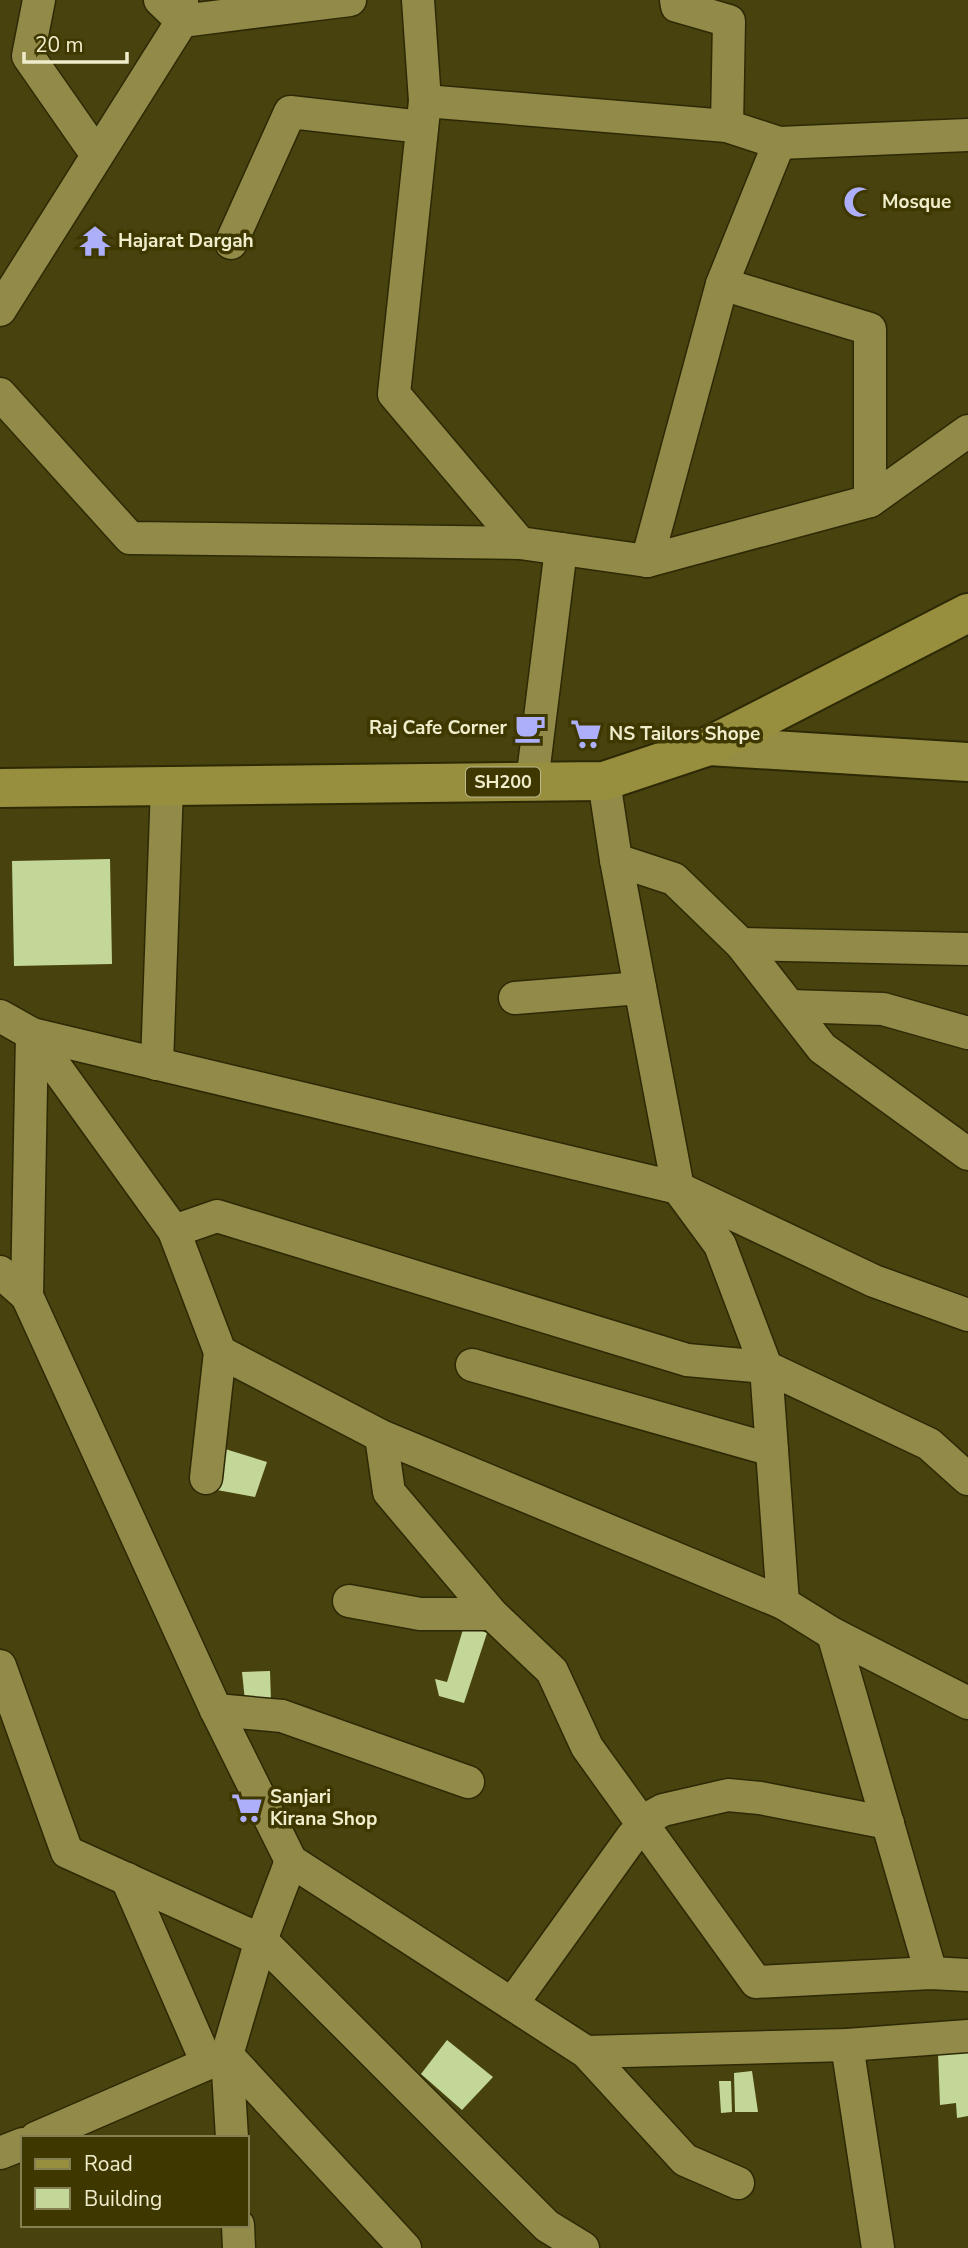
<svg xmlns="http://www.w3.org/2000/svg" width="968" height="2248" font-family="'Nunito Sans',sans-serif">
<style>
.building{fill:#c3d898}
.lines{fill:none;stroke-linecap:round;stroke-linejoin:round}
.minor-casing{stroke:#2d2905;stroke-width:35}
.secondary-casing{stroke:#2d2905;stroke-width:42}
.primary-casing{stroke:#2d2905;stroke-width:42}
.minor{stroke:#918a48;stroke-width:32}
.secondary{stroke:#958d43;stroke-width:38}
.primary{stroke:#988f3e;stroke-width:38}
.labels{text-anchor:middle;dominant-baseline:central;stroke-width:7;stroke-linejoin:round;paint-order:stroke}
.shield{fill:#3e3800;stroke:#bbb78f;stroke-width:2}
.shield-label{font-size:18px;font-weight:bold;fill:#f0edcc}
.poi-label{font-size:19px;font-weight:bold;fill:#f0edcc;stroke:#3e3800;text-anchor:start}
</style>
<rect width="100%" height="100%" fill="#48420e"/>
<g class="building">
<polygon points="110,859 112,964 14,966 12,861"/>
<polygon points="222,1448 267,1462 255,1497 217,1490"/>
<polygon points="465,1623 487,1633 464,1703 439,1696 435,1679 447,1682"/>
<polygon points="270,1671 271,1702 245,1701 242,1672"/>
<polygon points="447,2040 493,2077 462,2110 421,2074"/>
<polygon points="968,2051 968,2116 957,2118 956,2103 940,2105 938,2053"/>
<polygon points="752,2071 758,2112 735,2112 734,2073"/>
<polygon points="719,2081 731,2081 732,2112 721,2113"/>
</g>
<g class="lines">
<defs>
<g id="minor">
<polyline points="39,0 28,56 97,155"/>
<polyline points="160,0 182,21 350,0"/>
<polyline points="418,0 425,101 394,394 520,543"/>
<polyline points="676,0 677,6 729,21 727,126"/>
<polyline points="425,101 727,126 779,143 968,135"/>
<polyline points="231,243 290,112 422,127"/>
<polyline points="722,284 870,329 870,501"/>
<polyline points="0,310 182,21 182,0"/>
<polyline points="0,394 130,538 520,543 647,561 870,501 968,431"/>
<polyline points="647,561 722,284 779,143"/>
<polyline points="604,781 616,860 678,1188 720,1245 766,1367 783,1603"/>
<polyline points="532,782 561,549"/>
<polyline points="616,860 674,879 741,944 822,1048 968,1154"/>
<polyline points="741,944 968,949"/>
<polyline points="515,998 640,988"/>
<polyline points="790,1006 883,1009 968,1033"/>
<polyline points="0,1016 32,1034 678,1188 874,1281 968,1315"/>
<polyline points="32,1034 27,1296 216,1710 291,1861 586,2052 685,2160 738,2183"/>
<polyline points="32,1034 174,1231 220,1352 381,1436 783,1603 833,1634 968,1703"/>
<polyline points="157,1064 167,786"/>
<polyline points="174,1231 217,1216 687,1360 766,1367 929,1444 968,1479"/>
<polyline points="0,1272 27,1296"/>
<polyline points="472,1365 772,1450"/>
<polyline points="381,1436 389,1492 492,1614 552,1671 587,1747 756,1982 931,1973 968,1975"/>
<polyline points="206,1478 220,1352"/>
<polyline points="349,1601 420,1614 492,1614"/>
<polyline points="833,1634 931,1973"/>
<polyline points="0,1666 67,1852 261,1940 547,2226 583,2248"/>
<polyline points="216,1710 282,1716 468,1782"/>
<polyline points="127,1879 207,2063"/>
<polyline points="512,2004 632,1837 652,1816 663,1810 728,1795 760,1798 888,1823"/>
<polyline points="847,2045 878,2248"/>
<polyline points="586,2052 847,2045 968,2036"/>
<polyline points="227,2055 405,2248"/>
<polyline points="36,2138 227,2055"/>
<polyline points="232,2138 227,2055 261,1940 291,1861"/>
<polyline points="0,2153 23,2144"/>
<polyline points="238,2225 239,2248"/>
</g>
<polyline id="secondary" points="709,746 968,762"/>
<polyline id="primary" points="0,788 604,781 709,746 968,613"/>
</defs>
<use href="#minor" class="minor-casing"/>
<use href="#secondary" class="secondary-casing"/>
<use href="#primary" class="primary-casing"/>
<use href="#minor" class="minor"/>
<use href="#secondary" class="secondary"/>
<use href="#primary" class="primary"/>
</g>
<defs>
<symbol id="mosque-bare" viewBox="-9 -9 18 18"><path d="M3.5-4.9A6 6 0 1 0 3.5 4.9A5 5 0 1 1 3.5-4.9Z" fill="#adaffb" stroke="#3e3800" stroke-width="2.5" paint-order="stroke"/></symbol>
<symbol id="temple-bare" viewBox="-9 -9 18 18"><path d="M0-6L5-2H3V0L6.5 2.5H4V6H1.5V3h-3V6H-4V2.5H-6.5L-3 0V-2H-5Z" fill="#adaffb" stroke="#3e3800" stroke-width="2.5" paint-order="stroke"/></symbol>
<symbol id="cafe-bare" viewBox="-9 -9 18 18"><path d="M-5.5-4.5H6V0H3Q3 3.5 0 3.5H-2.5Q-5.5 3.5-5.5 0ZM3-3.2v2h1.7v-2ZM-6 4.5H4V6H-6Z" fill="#adaffb" stroke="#3e3800" stroke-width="2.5" paint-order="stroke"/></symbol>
<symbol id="supermarket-bare" viewBox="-9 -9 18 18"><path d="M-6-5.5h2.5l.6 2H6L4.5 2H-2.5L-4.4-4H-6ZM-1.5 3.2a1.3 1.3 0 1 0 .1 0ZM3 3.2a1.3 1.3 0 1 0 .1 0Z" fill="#adaffb" stroke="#3e3800" stroke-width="2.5" paint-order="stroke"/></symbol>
</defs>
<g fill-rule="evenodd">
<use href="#mosque-bare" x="837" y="180" width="44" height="44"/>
<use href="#temple-bare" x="73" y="219" width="44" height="44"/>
<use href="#cafe-bare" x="508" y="706" width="44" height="44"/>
<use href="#supermarket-bare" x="564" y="712" width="44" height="44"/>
<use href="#supermarket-bare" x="225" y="1786" width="44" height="44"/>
</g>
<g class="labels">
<rect class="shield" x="466" y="767.5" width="74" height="29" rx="5"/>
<g class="shield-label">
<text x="503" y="782">SH200</text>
</g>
<g class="poi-label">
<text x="882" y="202">Mosque</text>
<text x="118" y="241">Hajarat Dargah</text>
<text x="507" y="728" text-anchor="end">Raj Cafe Corner</text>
<text x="609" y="734">NS Tailors Shope</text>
<text x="270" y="1797">Sanjari<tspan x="270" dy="22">Kirana Shop</tspan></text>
</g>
</g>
<rect x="21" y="2136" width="228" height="91" fill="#3e3800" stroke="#858052" stroke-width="2"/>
<rect x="35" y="2159" width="35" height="10" fill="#988f3e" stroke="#858052" stroke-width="2"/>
<text x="84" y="2171" font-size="21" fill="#f0edcc">Road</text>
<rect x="35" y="2188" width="35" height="21" fill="#c3d898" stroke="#858052" stroke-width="2"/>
<text x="84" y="2206" font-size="21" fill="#f0edcc">Building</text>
<path d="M24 52v10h103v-10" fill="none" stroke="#f0edcc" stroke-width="3.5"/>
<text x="35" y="52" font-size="21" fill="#f0edcc" stroke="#3e3800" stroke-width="5" paint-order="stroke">20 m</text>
</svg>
